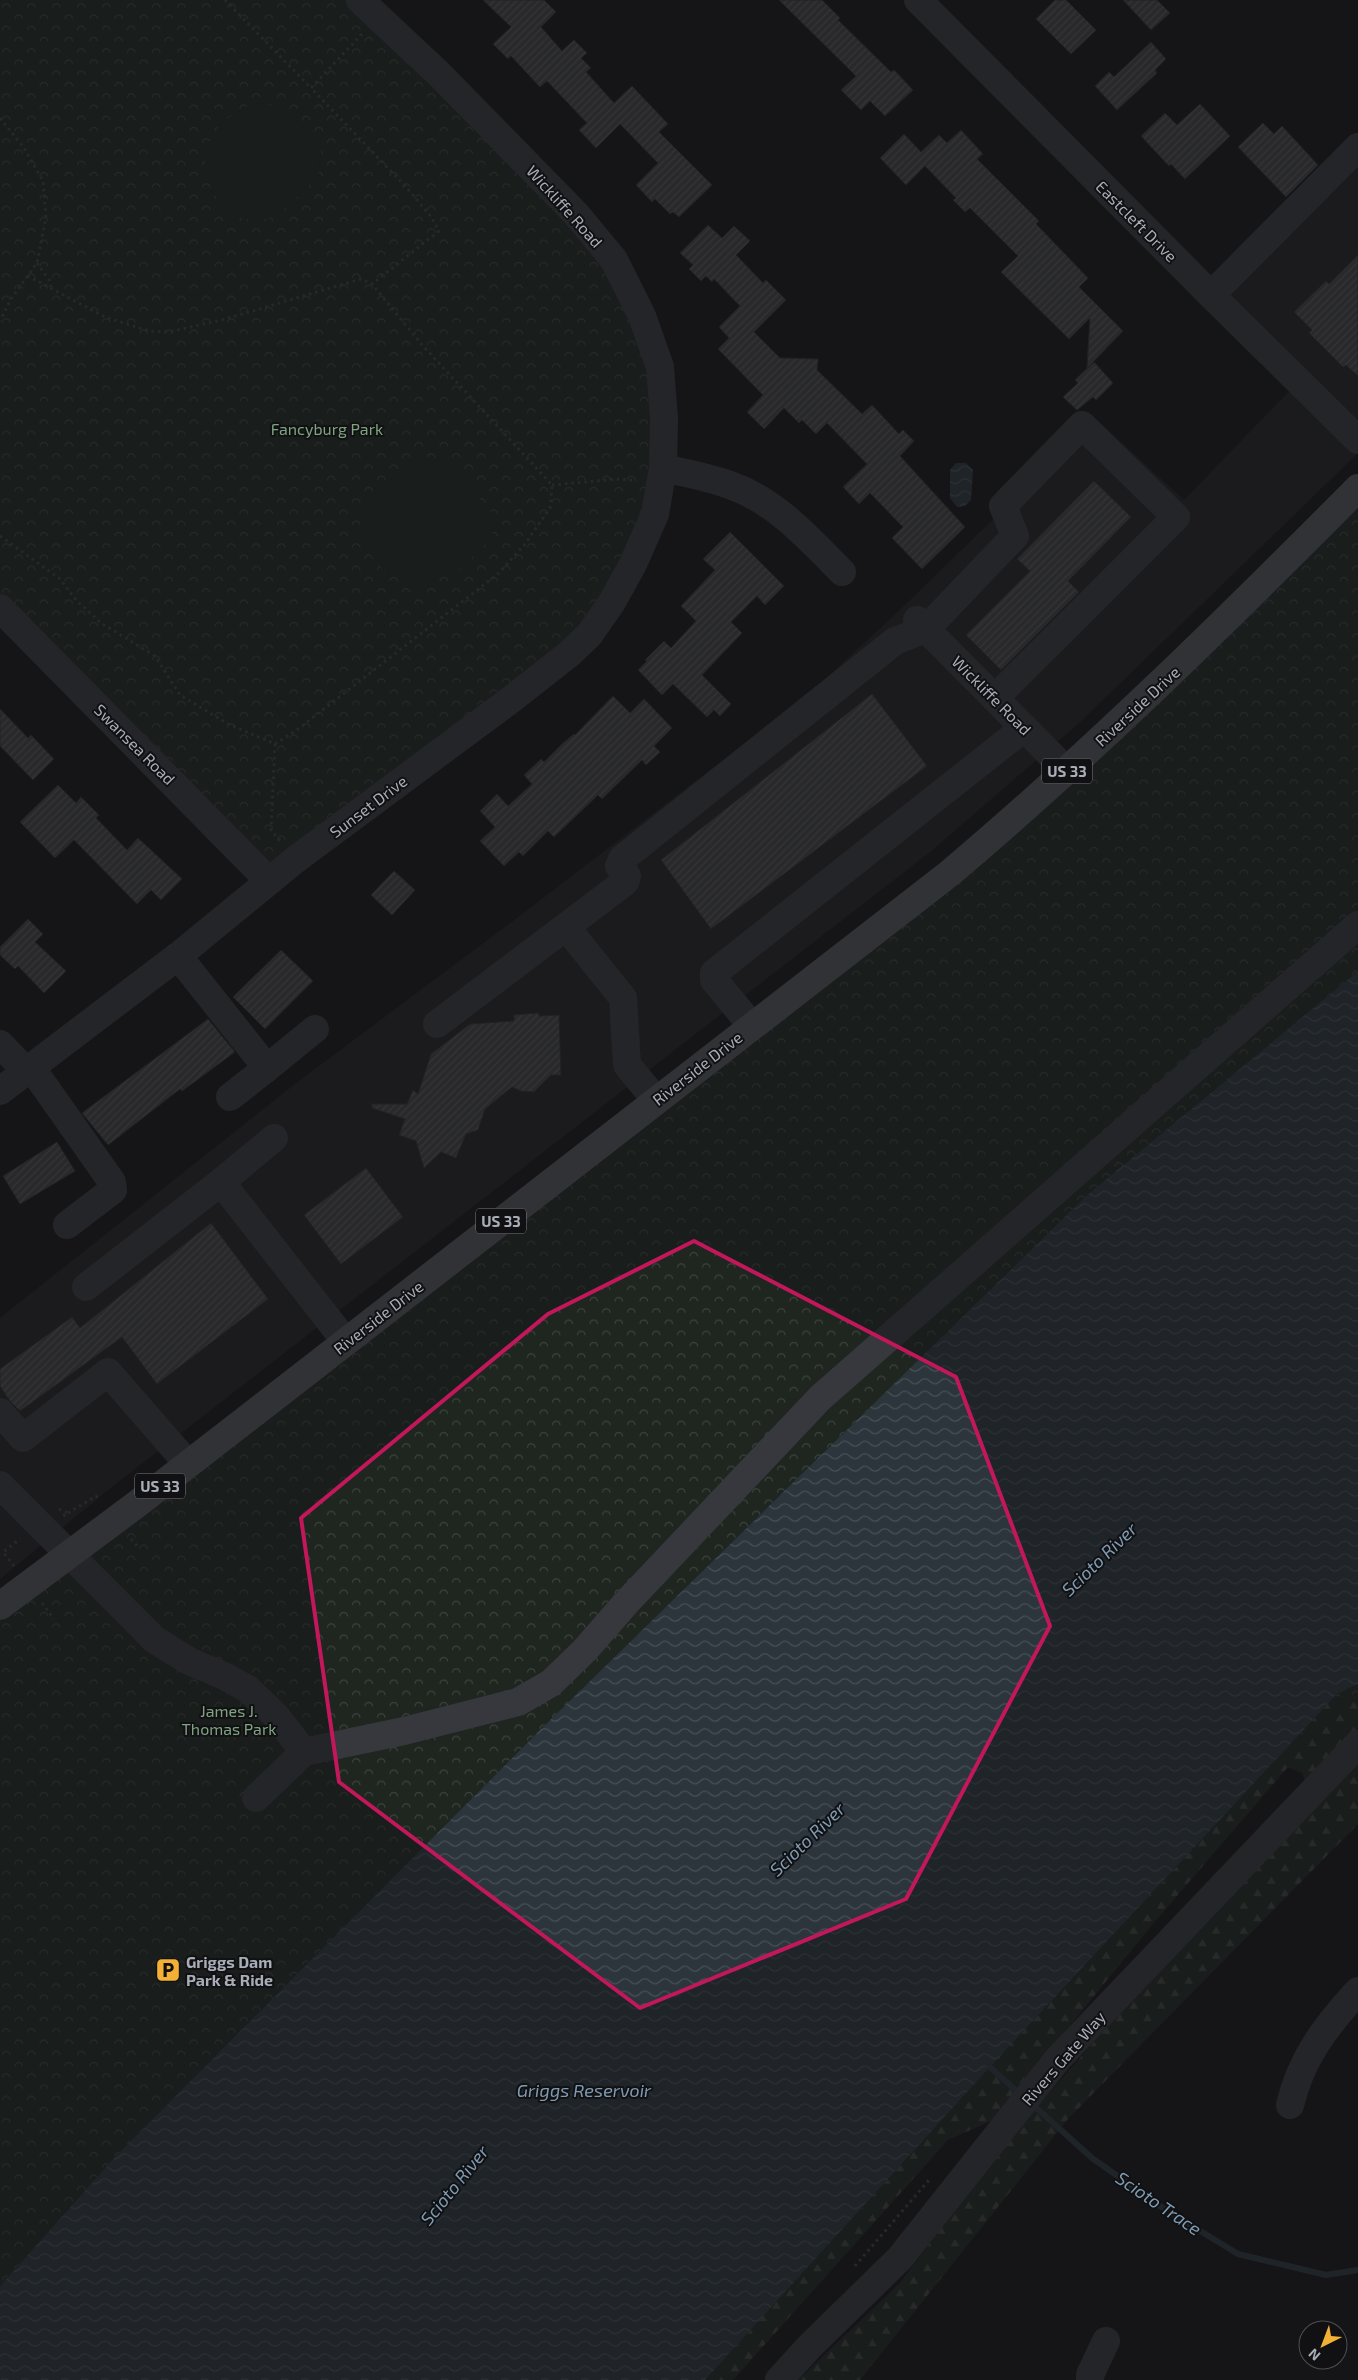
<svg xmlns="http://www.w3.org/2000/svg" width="1358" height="2380" font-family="'Exo 2',sans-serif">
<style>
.built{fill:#222225}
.forest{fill:url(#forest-firs)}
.park{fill:url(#park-crowns)}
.pitch{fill:#1e261f}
.water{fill:url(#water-waves)}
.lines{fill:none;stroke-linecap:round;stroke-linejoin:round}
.stream{stroke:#2c353c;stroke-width:6}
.building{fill:url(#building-hatch);stroke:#303034}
.path{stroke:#3d3f44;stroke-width:3;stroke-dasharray:2.5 4;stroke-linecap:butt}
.minor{stroke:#37383d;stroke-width:28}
.major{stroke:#53555c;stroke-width:28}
.marked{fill:none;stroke:#c2185b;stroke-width:4;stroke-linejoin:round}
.labels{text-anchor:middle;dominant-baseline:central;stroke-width:4;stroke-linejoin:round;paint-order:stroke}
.shield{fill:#111113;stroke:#7b7e86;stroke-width:1}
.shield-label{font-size:15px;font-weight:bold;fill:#a8adb8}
.street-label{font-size:16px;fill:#a8adb8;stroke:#111113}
.park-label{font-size:16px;fill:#7fa381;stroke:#111113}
.poi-label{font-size:16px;font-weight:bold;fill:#a8adb8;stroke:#111113;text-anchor:start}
.water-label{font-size:18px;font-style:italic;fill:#7f9bb3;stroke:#111113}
</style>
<defs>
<pattern id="forest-firs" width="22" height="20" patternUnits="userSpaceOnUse" patternTransform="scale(1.25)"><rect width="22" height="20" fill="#1e261f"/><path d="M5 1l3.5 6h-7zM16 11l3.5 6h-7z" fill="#3c433d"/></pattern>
<pattern id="park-crowns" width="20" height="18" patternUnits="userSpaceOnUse" patternTransform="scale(1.25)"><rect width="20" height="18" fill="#1e261f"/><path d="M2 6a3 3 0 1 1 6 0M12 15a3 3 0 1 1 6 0" fill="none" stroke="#3c433d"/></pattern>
<pattern id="water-waves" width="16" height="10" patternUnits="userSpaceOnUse" patternTransform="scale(1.25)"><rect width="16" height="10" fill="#2c353c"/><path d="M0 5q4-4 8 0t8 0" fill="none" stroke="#485056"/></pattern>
<pattern id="building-hatch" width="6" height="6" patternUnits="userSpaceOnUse" patternTransform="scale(1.25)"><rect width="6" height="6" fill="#404145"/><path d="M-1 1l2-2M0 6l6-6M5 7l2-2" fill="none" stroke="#595a5e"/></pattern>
</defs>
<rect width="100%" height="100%" fill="#161618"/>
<polygon class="built" points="1358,147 1358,453 1078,724 930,852 113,1486 0,1579 0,1318 295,1084 521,915 809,694 902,608 1096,419 1184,500 1298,382 1211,295"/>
<polygon class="forest" points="1358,1684 1358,1824 1068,2119 860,2380 798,2380 899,2284 1005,2143 1188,1935 1313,1801 1302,1773 1288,1767 1152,1925 993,2120 948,2140 733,2380 705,2380 990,2067 1337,1694"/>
<g class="park">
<polygon points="0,0 360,0 534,171 642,316 663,468 612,602 269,881 0,608"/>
<polygon points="1358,488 1358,971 1086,1196 541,1729 115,2157 0,2286 0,1606 950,873"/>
<polygon points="1358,1684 1358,1704 1337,1694"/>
</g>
<g class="pitch">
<path d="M253 103C291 105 298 124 321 150L318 176C306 187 285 212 269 218 223 233 187 167 216 130 226 117 240 111 253 103Z"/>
<path d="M418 459 441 461 456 474 459 472 493 516 492 537 456 572 452 570C441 576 430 582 417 583 406 583 397 578 388 572 338 536 369 477 418 459Z"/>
</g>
<g class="water">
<polygon points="956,463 966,463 973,470 971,500 965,506 957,507 950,498 950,470"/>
<polygon points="1358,971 1358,1684 1337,1694 990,2067 705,2380 0,2380 0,2286 115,2157 541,1729 1086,1196"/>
</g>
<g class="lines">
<g class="stream">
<polyline points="990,2067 1022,2096"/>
<polyline points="1032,2104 1092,2158 1166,2210 1238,2254 1326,2275 1358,2270"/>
</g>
</g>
<g class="building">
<polygon points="483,0 544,0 556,12 541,27 562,51 574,40 587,53 581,58 591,68 586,72 614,103 632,86 668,124 659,132 712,185 679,217 673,212 670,214 655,199 652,202 636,185 658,163 620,124 596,148 579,130 587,123 547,81 540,87 511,56 508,59 493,44 511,27"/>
<polygon points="779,0 822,0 840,18 838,20 891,72 894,70 913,90 885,116 870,101 861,110 841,90 856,76"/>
<polygon points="1055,0 1066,0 1096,30 1071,54 1036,19"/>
<polygon points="1123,0 1157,0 1170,13 1151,30"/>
<polygon points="1151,42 1166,59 1155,70 1157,73 1117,110 1095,86 1109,72 1114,77"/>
<polygon points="1200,104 1230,136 1185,179 1171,164 1169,166 1141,136 1165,113 1177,125"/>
<polygon points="1263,123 1274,134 1282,126 1318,165 1286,197 1238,147"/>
<polygon points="961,130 983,154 977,159 1039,221 1036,224 1088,278 1079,287 1123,331 1087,368 1090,318 1069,339 1001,272 1018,256 970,208 965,212 953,200 956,198 925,166 906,185 880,158 904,134 921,152 939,135 947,143"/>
<polygon points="708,225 722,238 734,226 750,241 736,255 763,283 766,280 786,300 754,332 780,358 818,359 817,370 862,414 872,405 899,434 903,430 914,441 900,456 965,527 922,569 892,538 903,527 870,493 859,504 843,487 867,464 827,423 816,434 802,420 799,423 784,408 764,429 747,412 763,395 718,349 729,338 719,327 740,306 714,279 712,282 706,276 701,281 689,269 693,265 680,253"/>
<polygon points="1358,255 1358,376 1346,365 1343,367 1309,333 1312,330 1294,312 1326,281 1329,284"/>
<polygon points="1094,362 1113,383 1096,400 1093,397 1077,410 1063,397 1078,383 1075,380"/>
<polygon points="1094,481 1131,517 1068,581 1079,592 1001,670 966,635 1030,571 1017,559"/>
<polygon points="730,532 784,586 765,605 757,596 731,622 742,633 702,675 731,704 720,716 714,710 707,717 673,684 662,695 638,670 647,661 645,660 664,641 671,648 696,621 681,606 715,570 703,559"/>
<polygon points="872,694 927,766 711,929 661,860"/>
<polygon points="613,696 630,713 644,699 672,728 654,746 660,752 646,765 642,760 602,799 598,795 554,837 548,831 523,856 519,852 504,866 480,841 495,827 480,811 497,794 508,806 532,784 524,775 541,759 544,762 562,744 574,734 575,735"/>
<polygon points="0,709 28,738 31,735 54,759 33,780 0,746"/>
<polygon points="58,785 76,803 81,797 99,815 96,818 127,850 138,838 182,879 161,900 151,890 137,904 74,840 55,858 20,822"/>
<polygon points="394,871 415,890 392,915 371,895"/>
<polygon points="28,919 43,934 35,942 66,971 44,993 18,966 15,969 0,955 0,947"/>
<polygon points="281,950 313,981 265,1029 233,997"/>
<polygon points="538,1013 539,1016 559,1015 561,1075 551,1075 534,1092 521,1091 512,1087 485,1109 478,1130 466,1134 456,1158 441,1152 424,1168 416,1141 399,1135 405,1119 372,1108 372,1104 407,1104 413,1090 418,1094 431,1054 470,1024 514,1021 514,1015"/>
<polygon points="208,1019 235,1052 182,1091 180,1089 108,1145 82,1113"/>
<polygon points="57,1142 75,1171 20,1204 3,1176"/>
<polygon points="366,1168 403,1217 341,1264 304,1215"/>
<polygon points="211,1223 268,1299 157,1384 122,1337 20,1411 10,1401 0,1386 0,1369 72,1317 80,1328"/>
</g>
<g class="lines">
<g class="path">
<polyline points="225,0 311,88"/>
<polyline points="362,34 311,88 407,188 432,218 439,231 372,284"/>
<polyline points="0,118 24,148 43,181 46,217 37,263 11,299 0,321"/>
<polyline points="37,263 49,280 51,287"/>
<polyline points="552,485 619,479 637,481"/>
<polyline points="0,536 59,578 77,601 101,623 155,656 180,695 228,724 275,744 298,729 499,573 525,544 550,508 552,485 423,346 372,284 361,279 222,320 169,332 149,331 105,317 28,276"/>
<polyline points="275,744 271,830 280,841"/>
<polyline points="59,1509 68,1513 63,1516"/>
<polyline points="68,1513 96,1496 100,1501"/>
<polyline points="131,1539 138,1547"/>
<polyline points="14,1566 3,1552 20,1539"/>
<polyline points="42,1603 54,1619"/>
<polyline points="855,2266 929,2180"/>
</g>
<g class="minor">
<polyline points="918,0 1211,295 1358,440"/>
<polyline points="1211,295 1358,147"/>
<path d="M663 468C685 473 708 477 730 485 776 501 809 539 842 572"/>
<polyline points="0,608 269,881"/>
<polyline points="917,620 1067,771"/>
<polyline points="566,927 623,998 627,1065 656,1100"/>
<polyline points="178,956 267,1068 315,1029"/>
<polyline points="437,1024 625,882 627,876 619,866 622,859 895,641 926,629 1015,536 1003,506 1082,425 1176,517 995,698"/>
<polyline points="752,1026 714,980 714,973 1024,728"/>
<polyline points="0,1044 26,1071"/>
<polyline points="31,1067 112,1182 113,1190 67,1225"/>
<polyline points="0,1091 178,956 295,860 513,698 569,654 589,635 612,602 633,564 655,514 663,468 664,419 660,367 642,316 614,260 576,214 534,171 439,74 360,0"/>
<polyline points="230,1097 267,1068"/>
<polyline points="221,1182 274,1138"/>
<polyline points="86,1287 221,1182 346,1342"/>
<polyline points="0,1412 23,1438 108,1372 188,1464"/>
<polyline points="0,1485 155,1640 189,1661 224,1676 248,1689 276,1716 304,1752"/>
<polyline points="256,1798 304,1752 404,1731 518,1702 551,1683 585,1650 626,1603 820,1398 1358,925"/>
<path d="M1290 2105C1301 2058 1326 2026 1358 1991"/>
<polyline points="779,2380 809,2347 900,2258 1057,2060 1358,1744"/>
<polyline points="1090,2380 1090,2375 1106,2341"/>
</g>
<path class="major" d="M0 1606 137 1504 950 873C1093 752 1226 621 1358 488"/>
</g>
<path d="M0 0H1358V2380H0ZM694 1241 956 1377 1050 1626 906 1899 640 2008 339 1782 301 1518 548 1314Z" fill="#161618" fill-opacity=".55" fill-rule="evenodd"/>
<path class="marked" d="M694 1241 956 1377 1050 1626 906 1899 640 2008 339 1782 301 1518 548 1314Z"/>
<defs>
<symbol id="parking-square" viewBox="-11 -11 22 22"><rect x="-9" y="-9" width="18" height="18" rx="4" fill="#f2b134" stroke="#111113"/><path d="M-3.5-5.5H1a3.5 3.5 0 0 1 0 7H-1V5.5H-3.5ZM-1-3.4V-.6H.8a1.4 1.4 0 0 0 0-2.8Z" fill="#111"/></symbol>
</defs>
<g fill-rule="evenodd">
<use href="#parking-square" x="154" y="1956" width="28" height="28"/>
</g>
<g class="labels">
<g class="shield">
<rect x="1042" y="758.5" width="50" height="25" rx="4"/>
<rect x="476" y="1208.5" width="50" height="25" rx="4"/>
<rect x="135" y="1473.5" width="50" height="25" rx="4"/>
</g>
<g class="shield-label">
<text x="1067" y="771">US 33</text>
<text x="501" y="1221">US 33</text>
<text x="160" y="1486">US 33</text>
</g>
<g class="street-label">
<text transform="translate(565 206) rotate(48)">Wickliffe Road</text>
<text transform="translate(1137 221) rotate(45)">Eastcleft Drive</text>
<text transform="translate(992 695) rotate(45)">Wickliffe Road</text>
<text transform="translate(1137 706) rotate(-43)">Riverside Drive</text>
<text transform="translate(135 744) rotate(45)">Swansea Road</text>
<text transform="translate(368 806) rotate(-37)">Sunset Drive</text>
<text transform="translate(697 1068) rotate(-38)">Riverside Drive</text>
<text transform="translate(378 1317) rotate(-38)">Riverside Drive</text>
<text transform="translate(1063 2058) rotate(-49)">Rivers Gate Way</text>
</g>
<g class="park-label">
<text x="327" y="428">Fancyburg Park</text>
<text x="229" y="1710">James J.<tspan x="229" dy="18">Thomas Park</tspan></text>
</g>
<g class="poi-label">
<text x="186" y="1961">Griggs Dam<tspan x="186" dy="18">Park &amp; Ride</tspan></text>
</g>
<g class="water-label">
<text transform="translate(1099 1559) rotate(-44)">Scioto River</text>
<text transform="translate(807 1839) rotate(-44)">Scioto River</text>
<text x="584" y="2090">Griggs Reservoir</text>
<text transform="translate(454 2185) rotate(-51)">Scioto River</text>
<text transform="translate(1159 2203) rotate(34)">Scioto Trace</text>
</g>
</g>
<g transform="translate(1323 2345) rotate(222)"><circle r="24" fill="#111113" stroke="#4d4f55"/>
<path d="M0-4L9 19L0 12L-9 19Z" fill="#f2b134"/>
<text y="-8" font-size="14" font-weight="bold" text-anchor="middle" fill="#a8adb8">N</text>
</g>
</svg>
